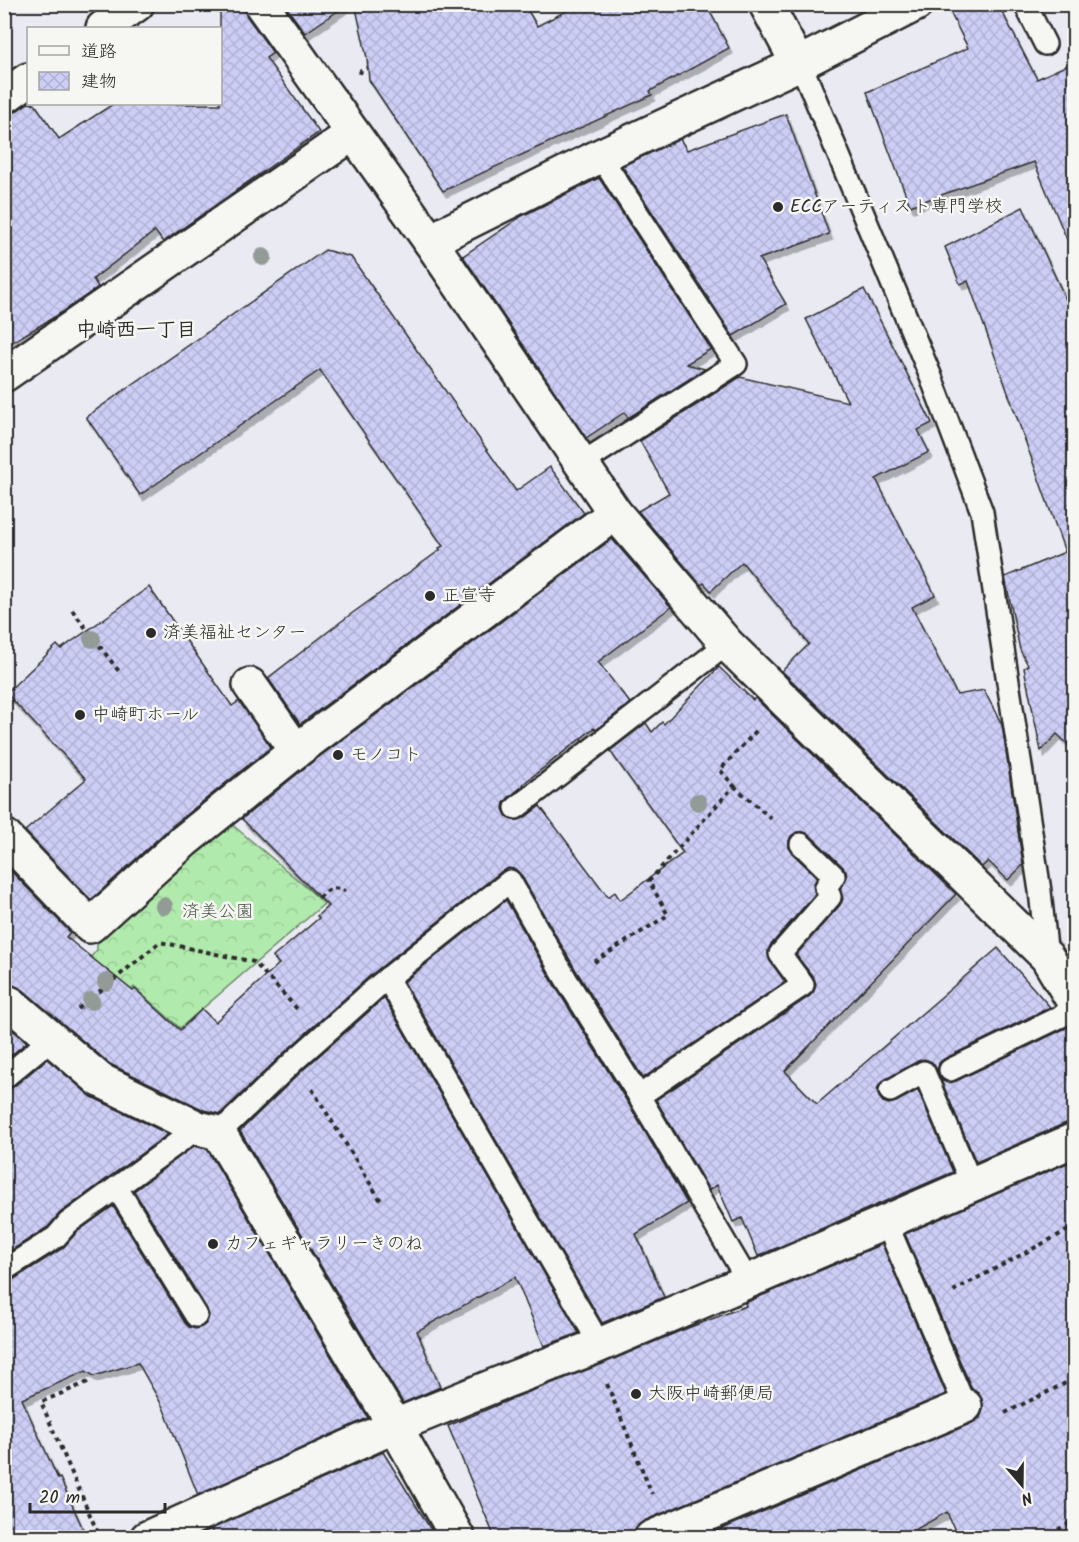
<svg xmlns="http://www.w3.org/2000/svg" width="1079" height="1542" font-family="Kalam,'Klee One',sans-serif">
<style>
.forest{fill:url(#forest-crowns);stroke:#6e8a6c;stroke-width:1.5}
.building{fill:url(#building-cross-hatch);stroke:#2b2b2b;stroke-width:1.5;filter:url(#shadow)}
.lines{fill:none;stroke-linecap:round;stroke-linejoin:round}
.service-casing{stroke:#2b2b2b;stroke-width:26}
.minor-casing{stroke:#2b2b2b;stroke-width:38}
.path{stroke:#2b2b2b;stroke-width:4;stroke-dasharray:4.5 4.5;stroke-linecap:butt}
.service{stroke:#f6f6f2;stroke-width:21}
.minor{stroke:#f6f6f2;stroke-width:33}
.tree{fill:#939b97}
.poi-dot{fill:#2b2b2b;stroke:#f6f6f2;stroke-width:2}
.labels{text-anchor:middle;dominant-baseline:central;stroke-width:5;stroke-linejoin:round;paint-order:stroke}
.poi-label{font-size:18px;fill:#2b2b2b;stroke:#f6f6f2;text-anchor:start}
.park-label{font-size:18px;fill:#4c5b4c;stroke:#f6f6f2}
.neighbourhood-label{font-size:20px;font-weight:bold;fill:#2b2b2b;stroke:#f6f6f2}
</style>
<defs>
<pattern id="forest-crowns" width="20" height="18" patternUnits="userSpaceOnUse" patternTransform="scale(1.5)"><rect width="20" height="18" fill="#b1eaad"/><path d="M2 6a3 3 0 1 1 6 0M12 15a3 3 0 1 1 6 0" fill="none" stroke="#98c995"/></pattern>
<pattern id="building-cross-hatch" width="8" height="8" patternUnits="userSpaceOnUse" patternTransform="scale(1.5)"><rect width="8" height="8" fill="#cdcef6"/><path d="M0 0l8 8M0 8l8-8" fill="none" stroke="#b0b1d3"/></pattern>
<filter id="shadow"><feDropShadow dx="3.5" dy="6" stdDeviation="0" flood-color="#0004"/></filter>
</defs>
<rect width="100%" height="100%" fill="#eaeaf3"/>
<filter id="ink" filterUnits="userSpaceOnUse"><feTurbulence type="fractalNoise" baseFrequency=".0167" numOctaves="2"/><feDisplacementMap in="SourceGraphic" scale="12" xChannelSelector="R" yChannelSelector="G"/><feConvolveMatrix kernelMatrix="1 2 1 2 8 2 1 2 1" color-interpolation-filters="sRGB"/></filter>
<g filter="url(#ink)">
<polygon class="forest" points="229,822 325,903 180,1028 134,987 84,1046 41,1012 97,950 97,935"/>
<g class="building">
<polygon points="220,4 242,4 246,15 273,53 266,58 319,132 163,242 155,231 93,279 98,287 61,313 4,347 4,116 15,112 28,103 35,104 59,139 113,104 220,104"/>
<polygon points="284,4 348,4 305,33"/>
<polygon points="355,4 524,4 537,26 580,4 706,4 729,48 650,91 652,95 443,191 369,80 367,58"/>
<polygon points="946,4 998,4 1037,79 1074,62 1074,256 1034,162 910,206 867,92 968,48"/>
<polygon points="786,114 829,234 759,259 786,304 733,336 622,166 680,139 687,150"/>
<polygon points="599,178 711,349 686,364 705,369 628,418 625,412 586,438 463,256 522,216"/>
<polygon points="1023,207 1074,317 1074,750 1057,734 1041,751 1024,668 1028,665 1020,650 1005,577 1065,552 968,281 960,284 945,247"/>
<polygon points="325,250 351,257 516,491 550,467 584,513 300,724 268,678 347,617 440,550 439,548 443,546 320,370 140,495 86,417"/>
<polygon points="864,289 932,423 918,430 929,452 876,479 935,595 912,607 957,695 984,690 1002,725 1023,865 1008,880 988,861 982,867 782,671 809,644 742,562 711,591 704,583 701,585 638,511 669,493 640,441 740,377 848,402 806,319"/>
<polygon points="612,539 671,607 598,662 630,703 596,730 594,728 523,784 524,785 508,798 504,803 503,809 506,815 512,820 518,820 524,818 540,806 608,897 615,892 620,900 683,853 610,751 646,723 652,732 662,722 664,724 719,667 753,700 755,698 956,894 785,1071 817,1104 998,948 1050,1007 944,1059 939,1063 938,1072 932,1062 924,1059 918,1061 884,1080 879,1085 877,1090 879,1097 883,1102 889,1104 896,1102 918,1090 953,1172 758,1256 742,1218 733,1222 717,1185 709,1190 656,1100 810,996 814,991 816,984 814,978 796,955 840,905 843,899 840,889 847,877 846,871 843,867 810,835 804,832 797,832 791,836 789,841 789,847 792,853 817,877 813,886 815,894 770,946 768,951 770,961 785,982 643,1078 577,972 521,875 516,870 509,868 502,871 371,975 286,1051 220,1114 204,1110 110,1064 23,990 11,984 4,983 4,864 70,932 66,937 133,991 135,989 180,1030 202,1009 215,1022 279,964 273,957 319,918 317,916 328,906 242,819 307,766"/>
<polygon points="149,587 232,706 239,701 271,747 172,826 91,900 25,831 86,779 6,693 57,645 61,649"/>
<polygon points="506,900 555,986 628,1103 687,1203 636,1234 664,1297 602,1323 404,982"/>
<polygon points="384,998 579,1333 544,1346 515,1277 417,1331 440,1387 403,1403 240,1131 304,1069"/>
<polygon points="4,1023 27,1042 4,1061"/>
<polygon points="1068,1027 1074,1035 1074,1122 1066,1123 976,1162 940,1078 943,1081 948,1083 956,1081"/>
<polygon points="47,1059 92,1097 168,1134 60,1213 48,1227 4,1255 4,1090 12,1088"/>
<polygon points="194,1146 207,1149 368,1418 198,1495 163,1407 138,1363 94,1376 86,1371 22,1399 58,1479 60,1478 87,1538 4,1538 4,1283 11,1281 63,1248 77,1232 113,1206 185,1323 189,1327 196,1329 203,1326 207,1322 209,1316 207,1309 134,1191"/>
<polygon points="1074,1160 1074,1538 958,1538 947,1512 900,1538 701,1538 972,1423 980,1418 983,1409 982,1399 977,1391 972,1389 905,1234"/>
<polygon points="882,1244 946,1394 644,1521 636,1527 633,1538 495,1538 448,1426 521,1395 602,1364 680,1331 746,1306 745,1303"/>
<polygon points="383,1452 436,1538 215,1538 211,1529"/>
</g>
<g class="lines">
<defs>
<g id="service">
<polyline points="1025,4 1045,44"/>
<polyline points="798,64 807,79 931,377 982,512 1040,891 1047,957"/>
<polyline points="582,463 736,364 600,156"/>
<polyline points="516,808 727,644"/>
<polyline points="387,978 591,1329 595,1347"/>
<polyline points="950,1070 1074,1010"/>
<polyline points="4,1078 52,1038"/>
<polyline points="890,1091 924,1072 972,1185"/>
<polyline points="639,1096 803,985 780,954 830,897 826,887 834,876 801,844"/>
<polyline points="219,1133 295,1060 379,985 510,881 566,979 639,1096 748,1281"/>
<polyline points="117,1188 196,1316"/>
<polyline points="886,1222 965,1406"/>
<polyline points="4,1270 56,1237 68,1223 198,1128"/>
</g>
<g id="minor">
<polyline points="261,4 430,241 615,513 727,644 1047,957 1074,1002"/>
<polyline points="766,4 798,64"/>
<polyline points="103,28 137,4"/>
<polyline points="4,97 28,80"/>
<polyline points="430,241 600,156 798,64 916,4"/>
<polyline points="4,375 352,134"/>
<polyline points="250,685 296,751"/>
<polyline points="4,836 90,926 184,841 296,751 615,513"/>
<polyline points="4,1001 11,1004 100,1080 198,1128 219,1133 395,1426 458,1538"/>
<polyline points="147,1538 395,1426 508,1380 595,1347 886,1222 1074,1140"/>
<polyline points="651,1538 965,1406"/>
</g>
</defs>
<use href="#service" class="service-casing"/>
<use href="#minor" class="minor-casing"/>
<g class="path">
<polyline points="360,74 361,70 368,68"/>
<polyline points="72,610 121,674"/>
<polyline points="734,786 775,822"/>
<path d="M319 898C329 888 332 886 345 891"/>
<polyline points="594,962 668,915 649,881 734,786 720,770 757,730"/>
<polyline points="78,1009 160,942 254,962 299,1011"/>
<polyline points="312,1089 381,1201"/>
<polyline points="953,1291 1070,1229 1074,1229"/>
<polyline points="88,1382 41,1402 100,1538"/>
<polyline points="607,1384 652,1494"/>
<polyline points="1005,1413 1074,1379"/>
<polyline points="1042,1538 1074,1521"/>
</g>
<use href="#service" class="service"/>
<use href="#minor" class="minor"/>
</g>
<g class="tree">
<circle cx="263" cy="257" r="9"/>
<circle cx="92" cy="639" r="9"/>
<circle cx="698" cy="802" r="9"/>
<circle cx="164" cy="906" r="9"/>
<circle cx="106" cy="982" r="9"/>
<circle cx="91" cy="1001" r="9"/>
</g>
</g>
<g class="poi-dot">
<circle cx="778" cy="207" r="6"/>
<circle cx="430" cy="596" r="6"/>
<circle cx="151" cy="633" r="6"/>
<circle cx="80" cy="715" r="6"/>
<circle cx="338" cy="755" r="6"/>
<circle cx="213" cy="1244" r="6"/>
<circle cx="636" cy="1394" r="6"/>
</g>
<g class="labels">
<g class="poi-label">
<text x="790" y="207">ECCアーティスト専門学校</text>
<text x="442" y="596">正宣寺</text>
<text x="163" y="633">済美福祉センター</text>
<text x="92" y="715">中崎町ホール</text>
<text x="350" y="755">モノコト</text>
<text x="225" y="1244">カフェギャラリーきのね</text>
<text x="648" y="1394">大阪中崎郵便局</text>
</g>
<g class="park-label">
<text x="218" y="912">済美公園</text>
</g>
<g class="neighbourhood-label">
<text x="136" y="331">中崎西一丁目</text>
</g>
</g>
<rect width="1079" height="1542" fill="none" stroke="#f6f6f2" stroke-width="24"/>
<rect x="12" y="12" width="1055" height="1518" fill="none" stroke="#2b2b2b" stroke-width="2" filter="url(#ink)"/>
<rect x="27" y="27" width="195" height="78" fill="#f6f6f2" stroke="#a5a5a2" stroke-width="1.5"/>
<rect x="39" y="46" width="30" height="9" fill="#f6f6f2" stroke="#a5a5a2" stroke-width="1.5"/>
<text x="81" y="57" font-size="18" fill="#2b2b2b">道路</text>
<rect x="39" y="72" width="30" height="18" fill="url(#building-cross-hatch)" stroke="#a5a5a2" stroke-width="1.5"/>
<text x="81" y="87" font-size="18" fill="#2b2b2b">建物</text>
<g transform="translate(1022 1485) rotate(160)" stroke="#f6f6f2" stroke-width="4.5" paint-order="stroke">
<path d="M0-4.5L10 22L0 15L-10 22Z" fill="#2b2b2b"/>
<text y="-9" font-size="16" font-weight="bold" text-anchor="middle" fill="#2b2b2b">N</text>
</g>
<path d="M30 1503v9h135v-9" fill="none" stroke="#2b2b2b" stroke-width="3"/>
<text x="39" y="1503" font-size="18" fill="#2b2b2b" stroke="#f6f6f2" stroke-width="4.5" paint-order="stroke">20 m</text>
</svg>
